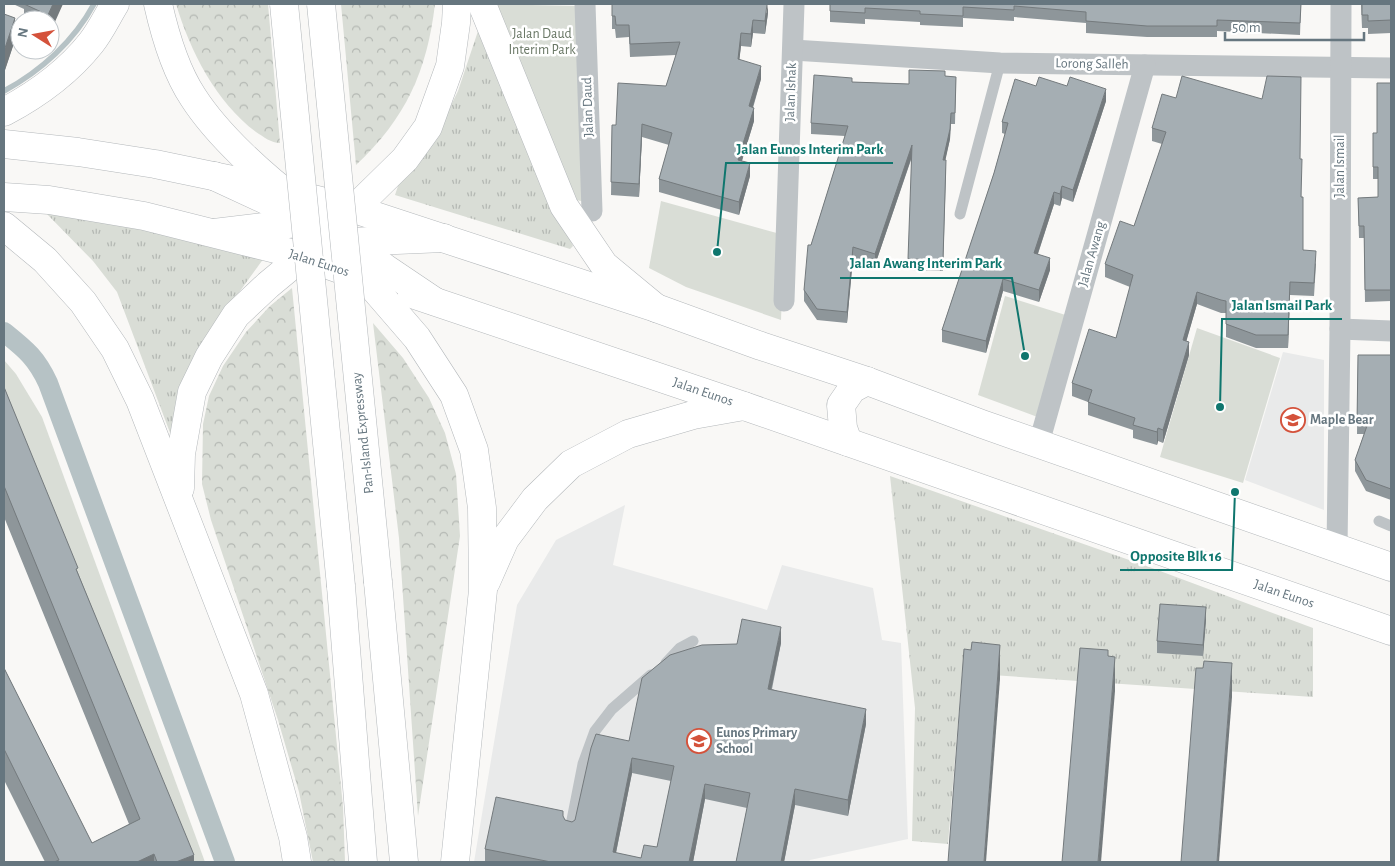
<svg xmlns="http://www.w3.org/2000/svg" width="1395" height="866" font-family="'Alegreya Sans',sans-serif">
<style>
.built{fill:#e9eaea}
.grass{fill:url(#grass-tufts)}
.forest{fill:url(#forest-crowns)}
.park{fill:#d9ddd6}
.lines{fill:none;stroke-linecap:round;stroke-linejoin:round}
.stream{stroke:#b6c2c5;stroke-width:5.5}
.canal{stroke:#b6c2c5;stroke-width:20}
.trunk-casing{stroke:#b4b8bb;stroke-width:29}
.motorway-casing{stroke:#b4b8bb;stroke-width:29}
.service{stroke:#bec3c6;stroke-width:11}
.minor{stroke:#bec3c6;stroke-width:21}
.trunk{stroke:#fff;stroke-width:28}
.motorway{stroke:#fff;stroke-width:28}
.motorway-bridge-casing{stroke:#b4b8bb;stroke-width:29;stroke-linecap:butt}
.motorway-bridge{stroke:#fff;stroke-width:28}
.wall{fill:#8e969a;fill-rule:evenodd}
.shaded-wall{fill:#747a7d}
.building{fill:#a5aeb3;stroke:#747a7d;fill-rule:evenodd}
.labels{text-anchor:middle;dominant-baseline:central;stroke-width:5;stroke-linejoin:round;paint-order:stroke}
.park-label{font-size:14px;fill:#697765;stroke:#fff}
.street-label{font-size:14px;fill:#66767f;stroke:#fff}
.poi-label{font-size:14px;font-weight:bold;fill:#66767f;stroke:#fff;text-anchor:start}
.leader{fill:none;stroke:#0f766e;stroke-width:2}
.callout-dot{fill:#0f766e;stroke:#fff;stroke-width:2}
.callout-label{font-size:15px;text-anchor:middle;font-weight:bold;fill:#0f766e;stroke:#fff;stroke-width:5;stroke-linejoin:round;paint-order:stroke}
</style>
<defs>
<pattern id="grass-tufts" width="24" height="20" patternUnits="userSpaceOnUse" patternTransform="scale(1.25)"><rect width="24" height="20" fill="#d9ddd6"/><path d="M3 7l-1-3M5 7V3M7 7l1-3M15 17l-1-3M17 17v-4M19 17l1-3" fill="none" stroke="#b4b8b3"/></pattern>
<pattern id="forest-crowns" width="20" height="18" patternUnits="userSpaceOnUse" patternTransform="scale(1.25)"><rect width="20" height="18" fill="#d9ddd6"/><path d="M2 6a3 3 0 1 1 6 0M12 15a3 3 0 1 1 6 0" fill="none" stroke="#b4b8b3"/></pattern>
</defs>
<rect width="100%" height="100%" fill="#f9f8f6"/>
<g class="built">
<polygon points="1283,352 1324,360 1324,510 1245,480"/>
<polygon points="625,505 613,565 767,610 782,565 873,588 882,640 901,643 908,839 810,860 809,862 474,862 517,605 556,540"/>
</g>
<g class="grass">
<polygon points="480,25 573,246 570,249 395,195 401,177 431,146 458,91"/>
<polygon points="45,212 148,226 264,258 201,345 172,438 117,292 93,261"/>
<polygon points="890,476 1152,568 1313,628 1313,697 962,673 948,844 912,841 915,708"/>
</g>
<g class="forest">
<path d="M176 4H268L280 143C271 143 264 137 256 132 216 102 190 51 176 4Z"/>
<path d="M341 4H435C427 71 406 118 356 165Z"/>
<polygon points="292,288 343,807 345,862 313,862 299,792 278,720 211,520 202,484 203,424 209,396 223,366 246,332 270,306"/>
<polygon points="373,323 403,358 429,398 445,433 456,474 460,536 418,816 399,538"/>
</g>
<g class="park">
<polygon points="488,4 578,6 586,202 576,200"/>
<polygon points="661,201 784,235 781,320 686,287 649,268"/>
<polygon points="1005,296 1072,317 1043,419 978,395"/>
<polygon points="1197,328 1280,358 1243,483 1160,457"/>
<polygon points="4,360 16,374 42,417 205,862 186,862 4,416"/>
</g>
<g class="lines">
<path class="stream" d="M4 91C41 71 74 41 94 4"/>
<path class="canal" d="M4 332C25 349 36 357 48 383L225 862"/>
<defs>
<g id="trunk">
<polyline points="4,144 78,152 155,164 237,181"/>
<polyline points="281,191 354,209 656,308 761,346 867,381 982,424 1391,567"/>
<polyline points="4,197 49,200 144,216 303,256 362,277"/>
<polyline points="412,294 744,406 1391,631"/>
<polyline points="848,442 843,428 841,405 852,389 867,381"/>
</g>
<g id="motorway">
<path d="M158 4C165 35 175 70 193 97 218 136 264 177 301 205"/>
<polyline points="482,4 564,206 604,265 656,308"/>
<path d="M4 112C36 95 68 72 91 43 100 32 107 17 115 4"/>
<polyline points="214,176 272,203 366,279 417,338 454,395 474,450 482,508 483,590 455,862"/>
<polyline points="4,226 45,260 83,302 115,349 140,400 254,694 293,837 297,862"/>
<polyline points="214,233 321,220 354,209 405,159 428,127 450,66 456,23 457,4"/>
<polyline points="343,237 385,268 434,301"/>
<polyline points="180,488 181,454 192,392 209,357 236,315 268,285 303,256 325,245 349,242 444,238"/>
<polyline points="378,582 404,862"/>
<polyline points="486,582 505,539 535,499 571,464 628,434 693,415 744,406"/>
<polyline points="341,586 363,862"/>
</g>
</defs>
<use href="#trunk" class="trunk-casing"/>
<use href="#motorway" class="motorway-casing"/>
<g class="service">
<polyline points="960,214 1000,63"/>
<polyline points="1379,521 1391,526"/>
<polyline points="666,663 680,648 693,641"/>
<polyline points="570,830 583,764 595,731 612,709 651,675"/>
</g>
<g class="minor">
<polyline points="585,4 592,211"/>
<polyline points="793,50 1000,63 1391,68"/>
<polyline points="784,301 794,4"/>
<polyline points="1340,329 1391,331"/>
<polyline points="1039,443 1145,65"/>
<polyline points="1337,548 1340,329 1341,4"/>
</g>
<use href="#trunk" class="trunk"/>
<use href="#motorway" class="motorway"/>
<defs>
<g id="motorway-bridge">
<polyline points="284,4 341,586"/>
<polyline points="321,4 378,582"/>
</g>
</defs>
<use href="#motorway-bridge" class="motorway-bridge-casing"/>
<use href="#motorway-bridge" class="motorway-bridge"/>
</g>
<g class="wall">
<polygon points="13,4 63,4 50,20 24,20 24,9"/>
<polygon points="612,4 768,13 765,34 753,33 751,47 741,46 739,60 761,79 753,108 754,121 742,161 750,176 739,215 659,192 659,179 669,145 642,137 639,197 611,195 612,125 616,125 666,86 676,55 630,57 629,37 616,38 615,29 612,29"/>
<polygon points="830,4 1301,4 1300,35 1217,31 1217,37 1147,37 1086,33 1086,23 1014,17 1014,21 963,18 963,27 920,25 920,22 865,19 865,24 830,22"/>
<polygon points="1361,4 1391,4 1391,33 1368,34 1368,28 1362,28"/>
<polygon points="4,14 15,40 5,70 4,69"/>
<polygon points="945,76 956,77 955,124 951,124 950,139 945,160 946,171 943,271 908,270 912,157 875,265 853,258 847,323 817,320 804,301 804,290 811,245 845,136 811,134 811,123 852,82 909,84"/>
<polygon points="1391,83 1391,301 1365,302 1364,238 1359,238 1358,198 1378,197 1378,179 1373,179 1373,133 1377,133"/>
<polygon points="1036,86 1106,101 1073,202 1062,198 1060,206 1054,204 1038,254 1050,270 1039,302 1003,291 986,353 942,342 942,330 994,173 1005,134 1002,133 1002,122"/>
<polygon points="1176,98 1300,159 1303,250 1316,264 1314,296 1290,295 1288,348 1256,348 1226,337 1226,313 1221,313 1197,304 1186,341 1189,355 1163,443 1158,441 1157,445 1133,438 1133,430 1088,415 1088,402 1072,396 1072,383 1116,338 1130,287 1105,277 1105,264 1134,226 1162,144 1152,141 1152,128"/>
<polygon points="1358,355 1391,355 1391,500 1366,491 1355,471 1355,460 1364,434 1357,434"/>
<polygon points="4,387 78,573 194,862 45,862 4,780 4,668 92,843 129,824 4,517"/>
<polygon points="1206,619 1203,656 1157,653 1157,641"/>
<path d="M781 643 772 689 866 724 848 816 795 805 784 862H736L747 808 705 799 693 862H485V849L563 817 565 820 572 822 575 820 629 741 737 644ZM632 773 671 781 657 847 641 858 616 853Z"/>
</g>
<g class="shaded-wall">
<polygon points="53,4 63,4 50,33 50,20 48,20 48,15"/>
<polygon points="768,4 768,13 765,34 765,21"/>
<polygon points="15,18 15,40 5,70 5,48"/>
<polygon points="753,20 753,33 751,47 751,34"/>
<polygon points="741,33 741,46 738,72 738,59"/>
<polygon points="761,66 761,79 749,119 749,106"/>
<polygon points="1106,89 1106,101 1073,202 1073,190"/>
<polygon points="754,108 754,121 738,173 738,160"/>
<polygon points="951,113 950,139 943,171 943,160"/>
<polygon points="642,124 642,137 639,197 639,184"/>
<polygon points="912,145 912,156 875,265 875,254"/>
<polygon points="750,163 750,176 739,215 739,202"/>
<polygon points="1062,186 1062,198 1060,206 1060,194"/>
<polygon points="1054,192 1054,204 1034,265 1034,253"/>
<polygon points="853,247 853,258 847,323 847,312"/>
<polygon points="1050,258 1050,270 1039,302 1039,290"/>
<polygon points="1003,279 1003,291 986,353 986,341"/>
<polygon points="1290,282 1290,295 1288,348 1288,335"/>
<polygon points="1197,292 1197,304 1183,353 1183,340"/>
<polygon points="1189,342 1189,355 1163,443 1163,430"/>
<polygon points="1158,428 1158,441 1157,445 1157,432"/>
<polygon points="1206,607 1206,619 1203,656 1203,645"/>
<polygon points="781,627 781,643 768,704 768,689"/>
<polygon points="1000,645 1000,679 986,862 984,862"/>
<polygon points="1115,657 1115,691 1101,862 1098,862"/>
<polygon points="1232,663 1232,697 1219,862 1217,862"/>
<polygon points="866,709 866,724 848,816 848,800"/>
<polygon points="632,758 632,773 614,862 613,852"/>
<polygon points="705,784 705,799 693,862 689,862"/>
<polygon points="795,789 795,805 784,862 781,862"/>
<polygon points="154,854 154,862 137,862"/>
<polygon points="194,855 194,862 176,862"/>
</g>
<g class="building">
<polygon points="24,4 53,4 48,15"/>
<polygon points="612,4 767,4 765,21 753,20 751,34 741,33 738,59 761,66 749,106 754,108 738,160 750,163 739,202 659,179 672,133 642,124 639,184 611,182 612,125 616,125 618,83 666,86 680,42 630,44 629,25 616,25 615,16 612,16"/>
<polygon points="830,4 1301,4 1300,23 1217,20 1217,26 1147,26 1086,21 1086,12 1014,6 1014,10 963,7 963,16 920,14 920,11 865,8 865,13 830,11"/>
<polygon points="1362,4 1391,4 1391,20 1368,21 1368,15 1362,15"/>
<polygon points="4,14 15,18 5,48 4,47"/>
<polygon points="909,70 945,71 945,76 956,77 955,113 951,113 950,129 943,160 946,160 943,260 908,259 912,145 875,254 853,247 847,312 817,309 804,290 808,245 811,245 848,126 811,123 814,75 852,78 852,82 909,84"/>
<polygon points="1182,76 1262,99 1267,76 1301,77 1300,159 1302,159 1301,197 1303,197 1303,250 1316,251 1314,283 1290,282 1288,335 1256,335 1226,324 1226,301 1221,300 1197,292 1183,340 1189,342 1163,430 1158,428 1157,432 1133,425 1135,418 1088,402 1092,390 1072,383 1089,329 1116,338 1133,275 1105,264 1120,221 1134,226 1166,132 1152,128 1162,94 1176,98"/>
<polygon points="1039,77 1067,86 1070,77 1106,89 1073,190 1062,186 1060,194 1054,192 1034,253 1050,258 1039,290 1003,279 986,341 942,330 994,173 1008,123 1002,122 1015,79 1036,86"/>
<polygon points="1377,83 1391,83 1391,290 1365,290 1364,226 1359,226 1358,198 1378,197 1378,167 1373,167 1373,133 1377,133"/>
<polygon points="1358,355 1391,355 1391,489 1366,480 1355,460 1368,423 1357,423"/>
<polygon points="4,387 78,568 76,569 194,855 176,862 157,862 154,854 137,862 54,862 59,860 4,749 4,668 92,843 140,819 4,486"/>
<polygon points="1160,604 1206,607 1203,645 1157,641"/>
<path d="M742 619 781 627 768 689 866 709 848 800 795 789 781 862H736L750 793 705 784 689 862H551L485 849 496 797 563 811V816L565 820 572 822 575 820 591 748 596 734 629 741 642 678 670 655 702 645 737 644ZM632 758 674 766 657 847 644 845 641 858 613 852Z"/>
<polygon points="972,642 1000,645 984,862 948,862 964,649 971,650"/>
<polygon points="1080,648 1108,650 1108,656 1115,657 1098,862 1062,862"/>
<polygon points="1204,661 1232,663 1217,862 1181,862 1196,668 1203,668"/>
</g>
<defs>
<symbol id="school-ring" viewBox="-11 -11 22 22"><circle r="9.5" fill="#fff" stroke="#d4523b" stroke-width="1.5"/><path d="M0-5L7-2L0 1L-7-2ZM-4 1L0 2.5L4 1V4Q0 6-4 4Z" fill="#d4523b"/></symbol>
</defs>
<g fill-rule="evenodd">
<use href="#school-ring" x="1279" y="406" width="28" height="28"/>
<use href="#school-ring" x="685" y="727" width="28" height="28"/>
</g>
<g class="labels">
<g class="park-label">
<text x="542" y="34">Jalan Daud<tspan x="542" dy="16">Interim Park</tspan></text>
</g>
<g class="street-label">
<text transform="translate(1092 64) rotate(1)">Lorong Salleh</text>
<text transform="translate(791 92) rotate(-88)">Jalan Ishak</text>
<text transform="translate(588 107) rotate(-92)">Jalan Daud</text>
<text transform="translate(1340 166) rotate(-90)">Jalan Ismail</text>
<text transform="translate(1092 254) rotate(-74)">Jalan Awang</text>
<text transform="translate(319 263) rotate(18)">Jalan Eunos</text>
<text transform="translate(703 392) rotate(19)">Jalan Eunos</text>
<text transform="translate(363 433) rotate(-96)">Pan-Island Expressway</text>
<text transform="translate(1284 594) rotate(19)">Jalan Eunos</text>
</g>
<g class="poi-label">
<text x="1310" y="420">Maple Bear</text>
<text x="716" y="733">Eunos Primary<tspan x="716" dy="16">School</tspan></text>
</g>
</g>
<path class="leader" d="M717 252L726 163H893M1025 356L1012 278H840M1220 407L1222 319H1342M1235 492L1232 570H1120"/>
<g class="callout-dot">
<circle cx="717" cy="252" r="5"/>
<circle cx="1025" cy="356" r="5"/>
<circle cx="1220" cy="407" r="5"/>
<circle cx="1235" cy="492" r="5"/>
</g>
<g class="callout-label">
<text x="810" y="154">Jalan Eunos Interim Park</text>
<text x="926" y="268">Jalan Awang Interim Park</text>
<text x="1282" y="310">Jalan Ismail Park</text>
<text x="1176" y="561">Opposite Blk 16</text>
</g>
<rect width="1395" height="866" fill="none" stroke="#66767f" stroke-width="10"/>
<g transform="translate(35 35) rotate(281)"><circle r="24" fill="#ffffff" stroke="#c2c8cc"/>
<path d="M0-4L9 19L0 12L-9 19Z" fill="#d4523b"/>
<text y="-8" font-size="14" font-weight="bold" text-anchor="middle" fill="#66767f">N</text>
</g>
<path d="M1225 32v8h139v-8" fill="none" stroke="#66767f" stroke-width="2.5"/>
<text x="1232" y="32" font-size="15" fill="#66767f" stroke="#ffffff" stroke-width="4" paint-order="stroke">50 m</text>
</svg>
